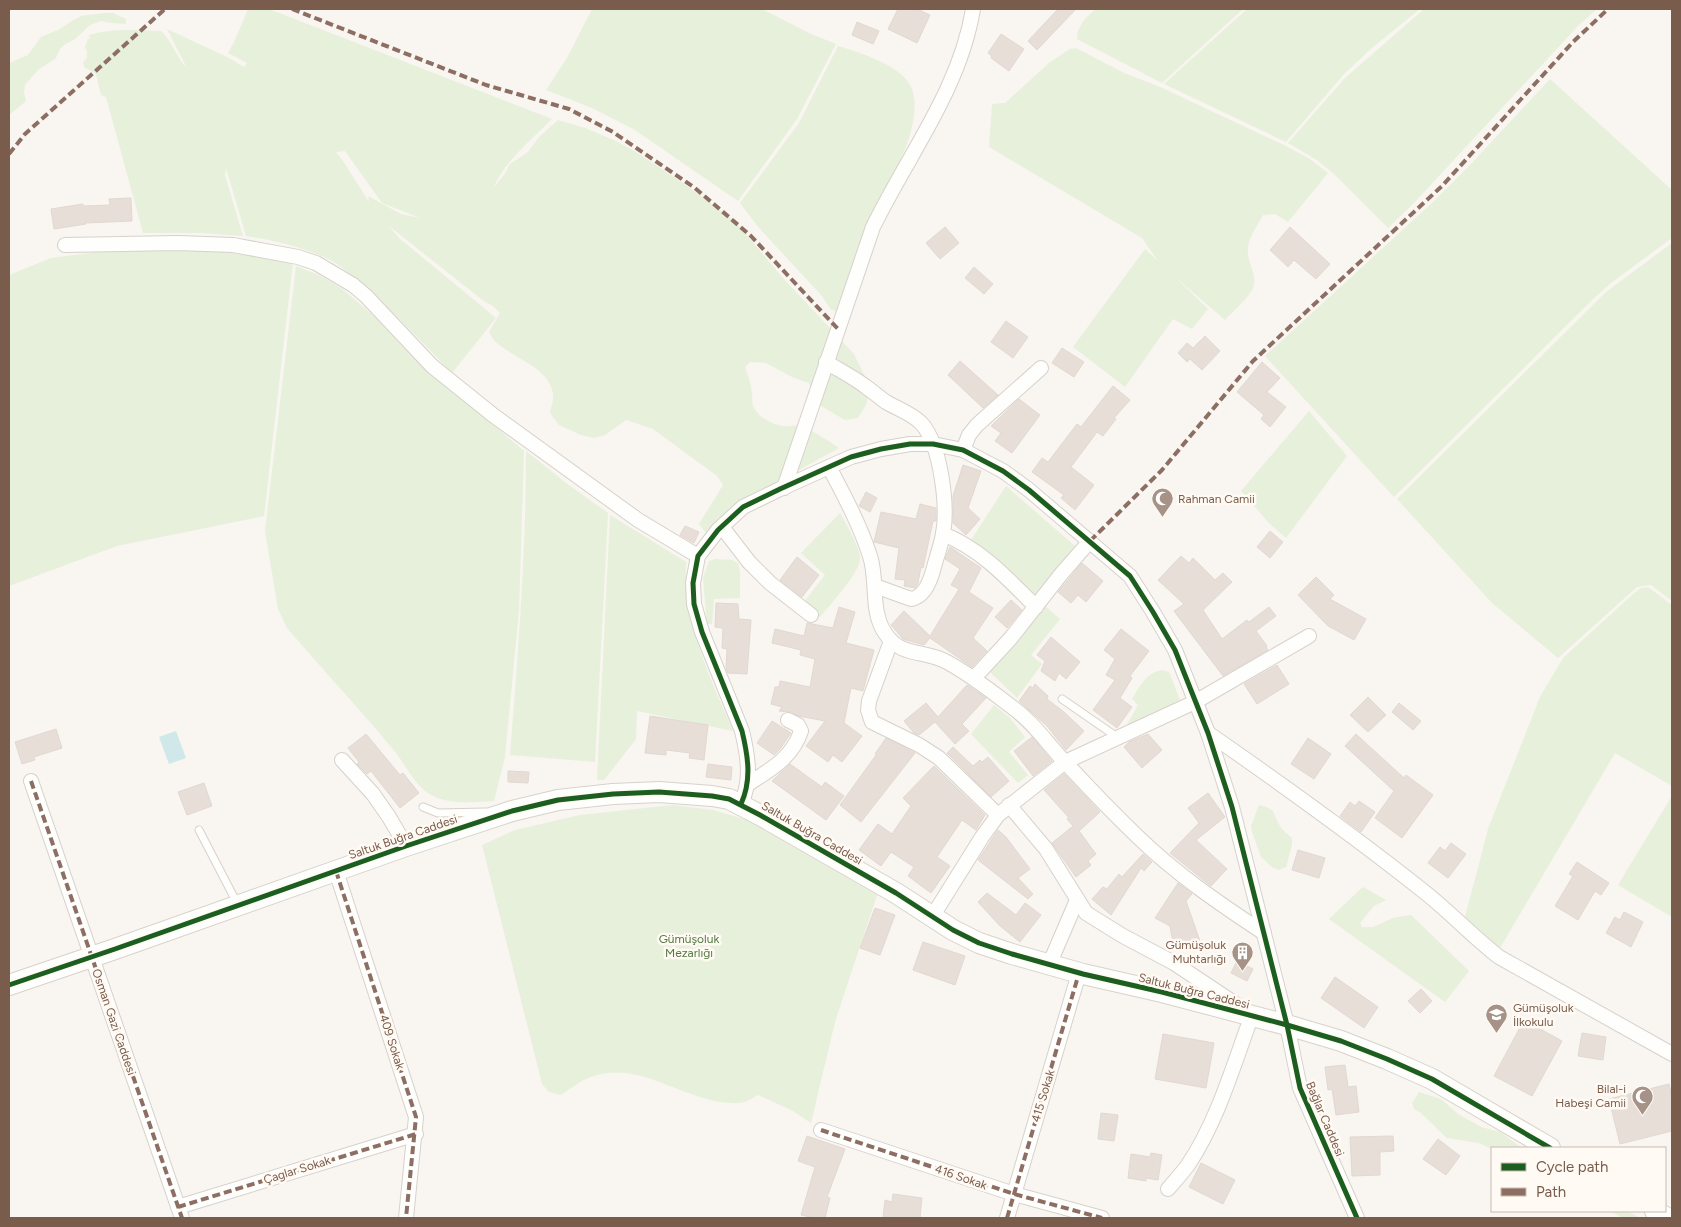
<svg xmlns="http://www.w3.org/2000/svg" width="1681" height="1227" font-family="Figtree,sans-serif">
<style>
.green{fill:#e7f0db;fill-rule:evenodd}
.water{fill:#d0e8ea}
.building{fill:#e6ded7;stroke:#e2d8d2}
.lines{fill:none;stroke-linecap:round;stroke-linejoin:round}
.lane-casing{stroke:#d7d1cb;stroke-width:9}
.street-casing{stroke:#d7d1cb;stroke-width:16}
.secondary-casing{stroke:#d9d2cb;stroke-width:22}
.lane{stroke:#fefefd;stroke-width:7}
.street{stroke:#fefefd;stroke-width:14}
.secondary{stroke:#fefefd;stroke-width:20}
.quiet{stroke:#8d6e63;stroke-width:4;stroke-dasharray:8 4;stroke-linecap:butt}
.cycleway-casing{stroke:#fffaf3;stroke-width:8}
.cycleway{stroke:#1b5e20;stroke-width:5}
.labels{text-anchor:middle;dominant-baseline:central;stroke-width:5;stroke-linejoin:round;paint-order:stroke}
.poi-label{font-size:12px;fill:#7a5c4d;stroke:#fffaf3;text-anchor:start}
.street-label{font-size:12px;fill:#7a5c4d;stroke:#fffaf3}
.park-label{font-size:12px;fill:#537a41;stroke:#fffaf3}
</style>
<rect width="100%" height="100%" fill="#f9f5f0"/>
<g class="green">
<path d="M248 9H269L552 119C529 142 507 159 493 188L504 175 510 164 528 152 538 138 558 120 585 128 616 141 636 152 686 185 736 222 782 277 854 354 870 387 866 405 858 418 845 420 821 406 814 395 809 383 792 377 766 363 750 362 745 367C748 376 751 384 752 393 753 399 751 403 754 408 759 418 772 424 783 426 790 427 795 424 802 427 816 432 827 440 839 448L735 505 707 534 699 524 723 485 717 476 653 429 626 420 605 435 594 438 581 435 559 425 550 413C551 407 554 400 553 394 550 363 496 354 489 332L500 313 493 306 485 302 389 226 399 238 496 318 452 373C424 344 396 315 367 289 354 277 340 264 324 257 299 246 272 240 246 236L226 168 225 175 243 236 200 233H143L106 97 101 95 96 74 84 67 83 62 87 58V51L85 47 88 39H90L89 35C113 28 136 30 161 31 172 41 176 57 187 68L167 29 229 58 244 67 247 63 228 53 235 40ZM345 151 382 203 420 218 401 214 368 196 369 202 343 161 336 152Z"/>
<polygon points="592,9 762,9 811,34 836,44 797,119 738,201 635,130 592,108 546,90 567,58"/>
<path d="M1096 9H1243L1162 83 1077 39C1077 26 1086 17 1096 9Z"/>
<polygon points="1247,9 1420,9 1373,47 1344,74 1286,142 1164,84"/>
<polygon points="1424,9 1597,9 1578,26 1413,204 1388,228 1335,175 1317,160 1288,143 1345,78"/>
<polygon points="104,13 113,13 126,19 126,24 111,23 101,21 90,25 75,39 64,45 60,49 56,58 38,70 25,85 24,92 26,101 9,115 9,63 28,55 41,37 60,29 72,21 81,16"/>
<path d="M838 46C860 53 903 65 912 89 927 134 873 207 857 249 851 263 851 279 846 294 844 300 841 306 838 311L831 310 822 296 759 228 740 203 799 123Z"/>
<path d="M1076 48 1124 73 1158 86 1284 145 1310 159 1328 173 1288 222 1275 214 1263 215C1258 225 1250 235 1248 247 1246 262 1258 274 1253 288 1249 298 1232 312 1225 320L1174 276 1208 309 1192 329 1173 319 1125 387 1073 347 1145 249 1158 261 1142 238 989 147 992 104 1005 103 1050 62 1070 49Z"/>
<polygon points="1550,79 1672,190 1672,238 1611,283 1592,300 1394,497 1265,356 1433,202 1470,165"/>
<polygon points="1672,243 1672,601 1651,585 1637,587 1558,658 1492,603 1397,499 1606,292"/>
<polygon points="106,251 227,251 293,262 264,516 117,546 9,586 9,275 51,258"/>
<path d="M296 266 319 275 341 288 373 315 403 347 524 451 519 610 505 757 494 801C474 802 452 805 433 796 416 788 407 767 396 753 361 710 323 670 287 628L278 609 265 531Z"/>
<polygon points="1309,411 1347,456 1286,538 1269,523 1241,491"/>
<path d="M526 451 566 483 608 513 595 762 510 755C518 654 526 553 526 451Z"/>
<polygon points="1006,486 1075,546 1035,596 971,540"/>
<path d="M840 513C845 522 861 549 860 559 860 572 829 606 820 617L804 602 825 575 801 553Z"/>
<path d="M610 515 686 562C684 625 709 675 733 731L637 711 636 739 604 780H597Z"/>
<polygon points="715,559 732,560 738,563 740,572 740,598 714,599 712,624 707,624 703,578 709,561"/>
<polygon points="1648,587 1672,605 1672,786 1615,753 1500,948 1465,917 1488,829 1540,697 1563,658 1632,595 1641,588"/>
<polygon points="1044,605 1060,619 1031,655 1042,664 1017,698 990,672"/>
<path d="M1162 670 1169 672 1180 700 1131 726 1127 725 1138 705 1132 699C1140 686 1146 673 1162 670Z"/>
<polygon points="994,705 1010,718 1025,737 1009,752 1028,775 1018,783 971,734"/>
<polygon points="1672,796 1672,917 1618,885"/>
<path d="M673 805 713 810 747 820 877 895 835 1022 811 1123 793 1111 758 1095C754 1097 749 1101 744 1102 737 1104 728 1103 721 1102 678 1096 635 1060 591 1077 581 1080 570 1089 561 1095L549 1092 542 1084 482 845 515 830 580 815Z"/>
<path d="M1259 805C1277 809 1272 813 1280 826 1283 831 1288 834 1292 838V845L1286 867 1279 870 1272 867 1261 857 1252 832 1251 826Z"/>
<polygon points="1363,887 1386,900 1374,906 1360,923 1362,927 1373,927 1393,918 1411,915 1469,971 1445,1002 1329,919"/>
<polygon points="1419,1092 1441,1099 1458,1114 1481,1127 1500,1132 1522,1148 1492,1149 1479,1143 1447,1138 1421,1113 1414,1109 1412,1103"/>
<polygon points="1611,1211 1627,1211 1640,1218 1622,1218"/>
</g>
<polygon class="water" points="176,731 186,758 169,764 159,737"/>
<g class="building">
<polygon points="898,9 917,9 930,15 917,43 888,29"/>
<polygon points="1058,9 1076,9 1037,50 1028,41"/>
<polygon points="857,22 879,31 873,44 852,35"/>
<polygon points="1001,34 1024,49 1009,71 991,58 992,56 988,53"/>
<polygon points="131,198 132,221 85,223 86,224 54,229 51,209 83,204 83,206 110,205 109,199"/>
<polygon points="945,227 959,243 940,259 926,243"/>
<polygon points="1290,227 1330,264 1316,279 1294,260 1288,267 1270,250"/>
<polygon points="974,267 993,284 984,294 965,278"/>
<polygon points="1006,321 1028,337 1013,358 991,342"/>
<polygon points="1205,336 1220,351 1202,370 1190,359 1187,362 1178,353 1187,343 1193,348"/>
<polygon points="1062,348 1084,362 1074,377 1052,363"/>
<polygon points="960,361 998,395 983,408 948,375"/>
<polygon points="1262,362 1280,378 1267,392 1286,407 1270,427 1261,419 1264,415 1237,392"/>
<polygon points="1113,386 1130,400 1114,418 1116,419 1103,436 1097,432 1071,467 1094,485 1075,510 1061,498 1064,495 1032,472 1042,458 1048,462 1077,424 1081,427"/>
<polygon points="1019,399 1040,415 1012,453 995,441 1001,433 991,426"/>
<polygon points="963,465 981,471 968,508 980,519 966,535 953,523 953,496"/>
<polygon points="866,492 877,498 870,512 859,506"/>
<polygon points="920,504 936,508 936,521 933,521 923,568 921,567 918,583 915,588 904,586 905,580 895,579 899,548 874,542 881,512 916,519"/>
<polygon points="685,526 699,532 694,543 680,535"/>
<polygon points="1270,531 1283,542 1270,558 1257,547"/>
<polygon points="950,547 981,568 969,592 993,608 973,638 987,651 972,667 930,638 924,645 903,639 891,625 904,611 930,636 959,589 951,585 960,569 945,559"/>
<polygon points="1181,556 1189,563 1193,558 1215,580 1223,573 1232,582 1203,610 1222,639 1247,620 1249,622 1269,607 1276,616 1256,631 1267,646 1266,647 1268,650 1223,676 1174,611 1184,604 1158,580"/>
<polygon points="797,557 819,575 802,597 780,580"/>
<polygon points="1082,563 1103,581 1086,602 1078,595 1071,603 1058,592"/>
<polygon points="1316,577 1334,595 1330,599 1366,619 1354,640 1328,626 1298,595"/>
<polygon points="1011,600 1022,610 1007,628 995,617"/>
<polygon points="716,603 738,604 739,619 751,620 747,674 728,673 726,668 727,649 722,648 723,628 715,627"/>
<polygon points="839,607 855,612 846,643 874,650 863,691 851,688 844,723 862,736 842,762 833,755 828,762 806,746 825,721 799,716 791,712 779,711 782,707 771,704 775,687 779,687 780,681 810,687 815,659 800,655 801,650 772,643 775,629 804,636 807,623 833,628"/>
<polygon points="1121,629 1149,651 1130,676 1132,678 1120,698 1132,707 1117,728 1093,710 1115,680 1106,675 1115,659 1104,650"/>
<polygon points="1051,637 1080,662 1066,679 1059,673 1055,681 1041,671 1045,661 1037,655"/>
<polygon points="1277,665 1289,684 1257,704 1244,684"/>
<polygon points="1035,684 1048,696 1047,699 1064,712 1084,731 1066,750 1047,726 1019,701 1030,686 1033,688"/>
<polygon points="967,685 986,698 962,724 969,731 955,744 935,722 919,735 914,733 904,721 926,703 938,717"/>
<polygon points="1368,697 1386,715 1368,732 1350,715"/>
<polygon points="1399,703 1421,721 1413,730 1392,712"/>
<polygon points="650,716 708,725 704,760 689,758 690,753 666,750 666,755 645,753"/>
<polygon points="772,721 791,733 780,749 774,755 757,743"/>
<polygon points="56,729 62,748 34,757 35,760 22,764 15,742"/>
<polygon points="366,734 400,775 403,773 419,793 400,808 371,771 367,774 357,764 359,762 348,748"/>
<polygon points="1148,734 1162,750 1142,768 1124,747 1129,742"/>
<polygon points="1356,734 1404,778 1406,775 1433,795 1402,838 1375,818 1394,791 1345,746"/>
<polygon points="1032,737 1052,761 1033,776 1014,751"/>
<polygon points="886,738 915,753 861,822 840,805 876,755 875,754"/>
<polygon points="1308,738 1331,754 1314,779 1291,764"/>
<polygon points="953,747 973,766 980,760 982,762 988,757 1009,781 991,797 947,753"/>
<polygon points="708,764 732,767 731,780 706,777"/>
<polygon points="790,764 822,787 825,782 844,796 826,820 772,781"/>
<polygon points="934,766 985,815 976,830 962,820 937,857 950,866 931,893 908,876 914,867 891,852 881,866 859,850 878,824 892,834 911,806 903,798"/>
<polygon points="508,771 529,772 528,783 508,782"/>
<polygon points="1064,774 1100,812 1079,831 1096,854 1088,861 1091,865 1076,877 1052,843 1073,826 1067,819 1069,818 1044,790"/>
<polygon points="204,783 212,806 187,815 178,792"/>
<polygon points="1208,793 1225,817 1196,840 1227,869 1211,886 1170,853 1199,823 1188,808"/>
<polygon points="1359,801 1375,812 1361,832 1340,816 1350,802 1355,806"/>
<polygon points="998,830 1006,837 1030,869 1018,878 1033,894 1028,899 978,860"/>
<polygon points="1451,843 1466,854 1448,878 1428,863 1440,847 1445,851"/>
<polygon points="1298,850 1325,858 1319,878 1292,870"/>
<polygon points="1143,854 1152,862 1144,871 1141,868 1111,915 1092,899 1103,887 1107,889 1119,874 1122,877"/>
<polygon points="1577,862 1609,883 1601,895 1595,891 1578,920 1555,906 1573,876 1569,874"/>
<polygon points="1178,883 1192,894 1186,901 1201,944 1174,949 1170,926 1155,918"/>
<polygon points="987,893 1016,915 1025,903 1041,915 1020,942 1000,926 978,902"/>
<polygon points="875,908 895,915 880,955 860,948"/>
<polygon points="1624,912 1643,922 1631,947 1606,933 1615,917 1620,920"/>
<polygon points="923,942 965,956 955,985 913,970"/>
<polygon points="1237,961 1253,969 1247,981 1231,973"/>
<polygon points="1335,977 1378,1007 1364,1028 1321,998"/>
<polygon points="1421,989 1432,1001 1420,1013 1408,1001"/>
<polygon points="1524,1020 1562,1041 1532,1096 1494,1076"/>
<polygon points="1582,1033 1606,1037 1603,1060 1578,1056"/>
<polygon points="1163,1034 1214,1043 1206,1088 1155,1079"/>
<polygon points="1345,1065 1348,1087 1356,1086 1359,1112 1336,1115 1332,1089 1328,1090 1325,1067"/>
<polygon points="1669,1084 1672,1097 1672,1131 1620,1144 1609,1099"/>
<polygon points="1101,1113 1118,1115 1114,1141 1098,1139"/>
<polygon points="807,1136 845,1149 827,1197 830,1198 825,1218 815,1218 801,1215 815,1167 798,1161"/>
<polygon points="1393,1136 1394,1151 1380,1152 1380,1175 1352,1176 1350,1137"/>
<polygon points="1438,1139 1460,1156 1446,1175 1423,1159"/>
<polygon points="1151,1153 1162,1155 1158,1180 1146,1178 1146,1181 1128,1178 1131,1154 1150,1157"/>
<polygon points="1201,1163 1235,1180 1223,1204 1189,1187"/>
<polygon points="893,1194 922,1198 920,1218 883,1218 885,1200 892,1202"/>
</g>
<g class="lines">
<defs>
<g id="lane">
<polyline points="1062,699 1117,737"/>
<polyline points="423,807 438,813 486,812"/>
<polyline points="199,830 238,905"/>
</g>
<g id="street">
<polyline points="65,245 178,243 233,245 298,257 316,263 353,285 366,296 432,366 493,415 638,520 698,556"/>
<path d="M826 362C839 370 853 377 865 386 872 391 879 397 886 402 898 409 913 414 922 424 941 446 948 506 943 534 941 545 937 556 934 567 931 579 925 597 911 599L875 586"/>
<polyline points="963,450 969,435 977,425 1041,368"/>
<path d="M829 467C844 495 860 525 870 556 878 580 870 611 885 633 901 658 924 649 947 662 971 675 991 691 1012 707 1033 722 1047 743 1064 761 1088 787 1113 813 1138 837 1176 874 1220 904 1264 933"/>
<path d="M784 488 873 227C908 155 960 89 973 9"/>
<polyline points="722,527 749,562 770,583 811,615"/>
<path d="M943 534C981 549 1008 579 1036 607"/>
<polyline points="891,641 869,701 868,710 872,722 919,745 939,758 998,815"/>
<polyline points="974,678 1010,639 1062,573 1090,541"/>
<path d="M1208 733C1280 783 1353 835 1422 890 1449 911 1472 936 1499 957L1672 1054"/>
<polyline points="342,760 373,794 389,817 406,846"/>
<polyline points="31,781 182,1218"/>
<path d="M748 784C770 770 793 757 801 731L798 725 788 720"/>
<path d="M741 804C752 780 748 756 742 731L702 632 694 604 693 583 698 556 718 530 743 507 780 489 851 457 881 449 910 444H933L963 450 1003 471 1029 490 1130 576 1153 612 1175 650 1208 733 1232 807 1287 1025 1300 1088 1357 1218"/>
<path d="M1009 805 1046 849 1086 913 1123 936 1174 963 1252 1015C1233 1066 1218 1120 1188 1165 1182 1173 1175 1181 1168 1189"/>
<polyline points="336,871 416,1117 406,1218"/>
<polyline points="932,917 982,837 998,815 1065,762 1195,702 1309,636"/>
<polyline points="1049,965 1077,900"/>
<polyline points="821,1130 1014,1194 1102,1218"/>
<polyline points="178,1207 416,1134"/>
<polyline points="1007,1218 1079,973"/>
</g>
<g id="secondary">
<polyline points="9,985 115,949 406,846 512,811 558,800 613,794 659,792 712,796 729,799 760,815 896,893 953,930 979,943 1012,954 1083,974 1162,992 1287,1025 1341,1041 1387,1059 1432,1079 1550,1148"/>
<polyline points="1655,1211 1667,1218"/>
</g>
</defs>
<use href="#lane" class="lane-casing"/>
<use href="#street" class="street-casing"/>
<use href="#secondary" class="secondary-casing"/>
<use href="#lane" class="lane"/>
<use href="#street" class="street"/>
<use href="#secondary" class="secondary"/>
<g class="quiet">
<polyline points="292,9 486,85 569,109 613,132 695,188 751,236 838,329"/>
<polyline points="9,154 25,134 165,9"/>
<polyline points="1090,541 1162,470 1253,361 1442,186 1573,42 1608,9"/>
<polyline points="31,781 182,1218"/>
<polyline points="336,871 416,1117 406,1218"/>
<polyline points="821,1130 1014,1194 1102,1218"/>
<polyline points="178,1207 416,1134"/>
<polyline points="1007,1218 1079,973"/>
</g>
<defs>
<g id="cycleway">
<path d="M741 804C752 780 748 756 742 731L702 632 694 604 693 583 698 556 718 530 743 507 780 489 851 457 881 449 910 444H933L963 450 1003 471 1029 490 1130 576 1153 612 1175 650 1208 733 1232 807 1287 1025 1300 1088 1357 1218"/>
<polyline points="9,985 115,949 406,846 512,811 558,800 613,794 659,792 712,796 729,799 760,815 896,893 953,930 979,943 1012,954 1083,974 1162,992 1287,1025 1341,1041 1387,1059 1432,1079 1550,1148"/>
</g>
</defs>
<use href="#cycleway" class="cycleway-casing"/>
<use href="#cycleway" class="cycleway"/>
</g>
<defs>
<symbol id="mosque-pin" viewBox="-11 -11 22 30"><path d="M0 17L-7.5 6A9.5 9.5 0 1 1 7.5 6Z" fill="#a69286" stroke="#fffaf3"/><path d="M3.5-4.9A6 6 0 1 0 3.5 4.9A5 5 0 1 1 3.5-4.9Z" fill="#fff"/></symbol>
<symbol id="building-pin" viewBox="-11 -11 22 30"><path d="M0 17L-7.5 6A9.5 9.5 0 1 1 7.5 6Z" fill="#a69286" stroke="#fffaf3"/><path d="M-4-6H4V6H1V3H-1V6H-4ZM-2.5-4.3h1.7v1.8h-1.7ZM.8-4.3h1.7v1.8H.8ZM-2.5-1h1.7V.8h-1.7ZM.8-1h1.7V.8H.8Z" fill="#fff"/></symbol>
<symbol id="school-pin" viewBox="-11 -11 22 30"><path d="M0 17L-7.5 6A9.5 9.5 0 1 1 7.5 6Z" fill="#a69286" stroke="#fffaf3"/><path d="M0-5L7-2L0 1L-7-2ZM-4 1L0 2.5L4 1V4Q0 6-4 4Z" fill="#fff"/></symbol>
</defs>
<g fill-rule="evenodd">
<use href="#mosque-pin" x="1150" y="486" width="25" height="34"/>
<use href="#building-pin" x="1230" y="940" width="25" height="34"/>
<use href="#school-pin" x="1484" y="1002" width="25" height="34"/>
<use href="#mosque-pin" x="1630" y="1084" width="25" height="34"/>
</g>
<g class="labels">
<g class="poi-label">
<text x="1178" y="499">Rahman Camii</text>
<text x="1226" y="945" text-anchor="end">Gümüşoluk<tspan x="1226" dy="14">Muhtarlığı</tspan></text>
<text x="1513" y="1008">Gümüşoluk<tspan x="1513" dy="14">İlkokulu</tspan></text>
<text x="1626" y="1089" text-anchor="end">Bilal-i<tspan x="1626" dy="14">Habeşi Camii</tspan></text>
</g>
<g class="street-label">
<text transform="translate(812 833) rotate(30)">Saltuk Buğra Caddesi</text>
<text transform="translate(403 837) rotate(-19)">Saltuk Buğra Caddesi</text>
<text transform="translate(1194 991) rotate(14)">Saltuk Buğra Caddesi</text>
<text transform="translate(114 1022) rotate(71)">Osman Gazi Caddesi</text>
<text transform="translate(392 1042) rotate(72)">409 Sokak</text>
<text transform="translate(1043 1096) rotate(-73)">415 Sokak</text>
<text transform="translate(1325 1119) rotate(67)">Bağlar Caddesi</text>
<text transform="translate(297 1170) rotate(-17)">Çaglar Sokak</text>
<text transform="translate(961 1177) rotate(19)">416 Sokak</text>
</g>
<g class="park-label">
<text x="689" y="939">Gümüşoluk<tspan x="689" dy="14">Mezarlığı</tspan></text>
</g>
</g>
<rect width="1681" height="1227" fill="none" stroke="#7a5c4d" stroke-width="20"/>
<rect x="1491" y="1147" width="175" height="65" fill="#fffaf3" stroke="#cabbb1"/>
<rect x="1501" y="1163" width="25" height="8" fill="#1b5e20" stroke="#cabbb1"/>
<text x="1536" y="1172" font-size="15" fill="#7a5c4d">Cycle path</text>
<rect x="1501" y="1188" width="25" height="8" fill="#8d6e63" stroke="#cabbb1"/>
<text x="1536" y="1197" font-size="15" fill="#7a5c4d">Path</text>
</svg>
